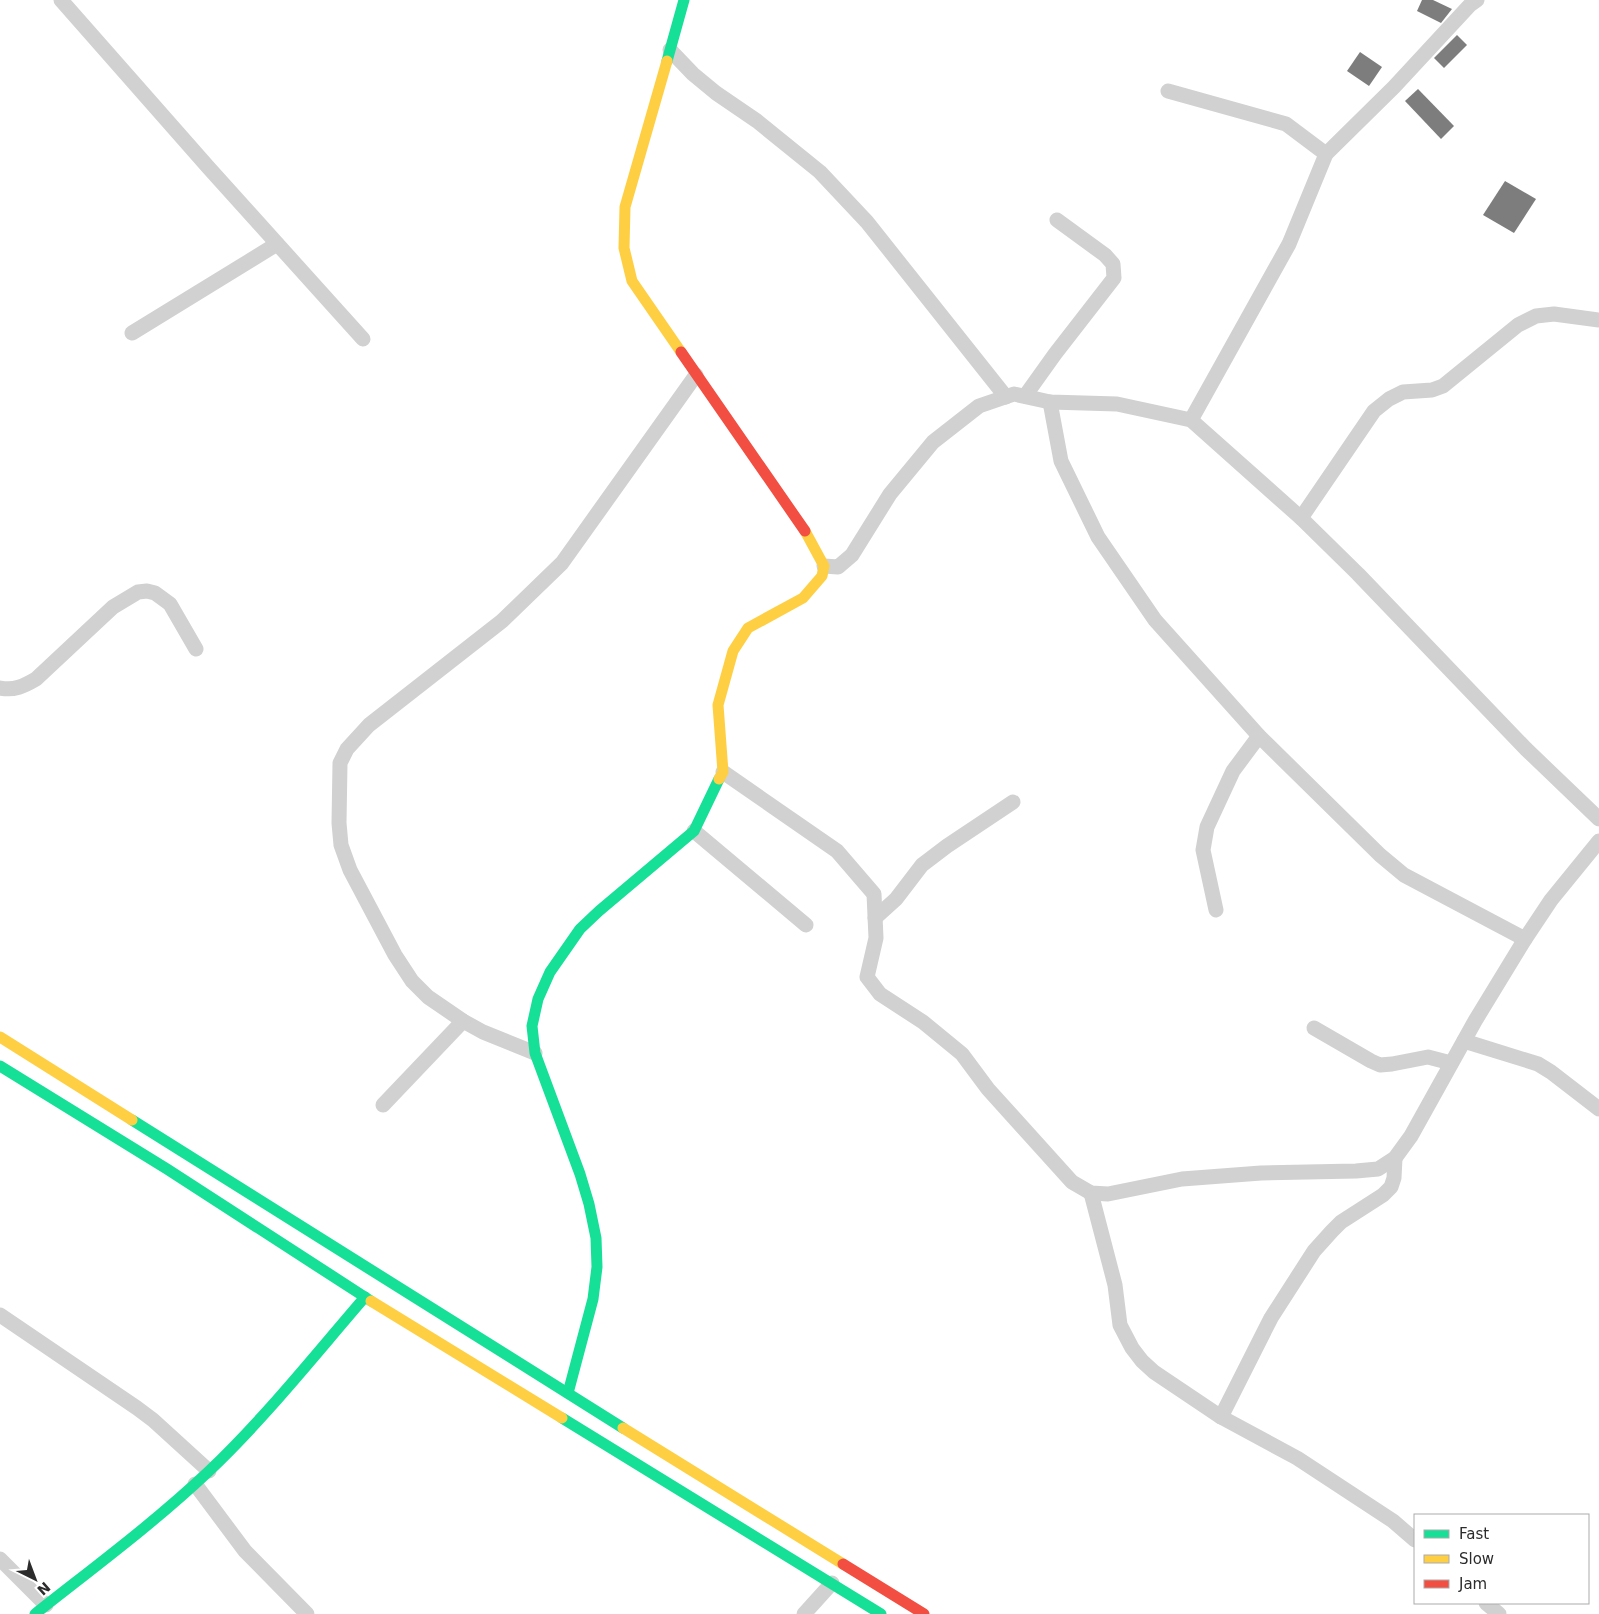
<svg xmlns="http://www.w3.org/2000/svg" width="1599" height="1614" font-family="'DejaVu Sans',sans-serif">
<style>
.building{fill:#7d7d7d}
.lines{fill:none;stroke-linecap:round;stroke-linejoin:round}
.street{stroke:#d1d1d1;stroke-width:15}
.fast{stroke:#16e098;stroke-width:11}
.slow{stroke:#ffcf43;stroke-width:11}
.jam{stroke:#f24e42;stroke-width:11}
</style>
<rect width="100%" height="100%" fill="#fff"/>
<g class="building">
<polygon points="1422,0 1433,0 1452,9 1441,23 1417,11"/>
<polygon points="1457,35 1467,45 1444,68 1434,58"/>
<polygon points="1360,52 1382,67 1369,86 1347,71"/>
<polygon points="1418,89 1454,126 1441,139 1405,101"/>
<polygon points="1505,181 1536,199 1514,233 1483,215"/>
</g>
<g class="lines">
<g class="street">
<polyline points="61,0 208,167 363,339"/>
<polyline points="670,50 693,74 716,93 757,121 820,172 867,222 1006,397"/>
<polyline points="1168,91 1286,124 1326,154"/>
<polyline points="132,333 277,244"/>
<polyline points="1025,396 1055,354 1114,278 1113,264 1105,255 1057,220"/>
<polyline points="1050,402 1061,461 1098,537 1155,620 1259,736 1380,855 1404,875 1525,939 1551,900 1599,841"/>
<polyline points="1191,420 1289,244 1326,154 1394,87 1470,5 1477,0"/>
<polyline points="1301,518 1374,411 1389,399 1403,392 1432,390 1443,386 1518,325 1536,316 1554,314 1599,320"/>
<polyline points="824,566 838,567 852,555 890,494 933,442 979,406 1014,394 1050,402 1117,404 1191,420 1301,518 1358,574 1526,749 1599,819"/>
<path d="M0 688C14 691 24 686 36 679L113 607 138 592 147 591 155 593 170 604 196 649"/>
<polyline points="723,772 837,851 874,894 876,938 867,977 880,994 923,1022 962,1054 988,1089 1072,1182 1091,1193 1108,1194 1182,1179 1261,1173 1356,1171 1378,1169 1395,1158 1411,1136 1475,1021 1525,939"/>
<polyline points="694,831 806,925"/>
<polyline points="1216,910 1203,850 1207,827 1233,771 1259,736"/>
<polyline points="875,918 896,899 922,865 947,846 1013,802"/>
<polyline points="1314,1028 1371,1061 1380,1065 1392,1064 1428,1057 1451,1063"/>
<polyline points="1464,1041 1538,1064 1551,1072 1599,1109"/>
<polyline points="535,1053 483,1032 463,1021 428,997 412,981 395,955 350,870 341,845 339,823 340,763 347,749 369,725 502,621 562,563 696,375"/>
<polyline points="383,1105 463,1021"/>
<polyline points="1091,1193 1115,1285 1120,1325 1132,1348 1142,1361 1154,1372 1221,1417 1297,1458 1393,1521 1415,1540"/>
<polyline points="0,1315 137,1408 153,1420 209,1471"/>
<polyline points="1221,1417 1271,1318 1314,1251 1332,1231 1341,1222 1383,1195 1391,1187 1394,1178 1395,1158"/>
<polyline points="195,1484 245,1551 307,1614"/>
<polyline points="0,1559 46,1605"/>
<polyline points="1486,1603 1499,1614"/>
<polyline points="804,1614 832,1583"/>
</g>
<g class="fast">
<polyline points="667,61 684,0"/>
<polyline points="0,1066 167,1169 371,1301"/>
<polyline points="132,1120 623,1428"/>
<polyline points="568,1393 593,1299 597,1267 596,1238 589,1204 580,1174 535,1053 532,1026 538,999 550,972 580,929 599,911 694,831 719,779"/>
<polyline points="562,1418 881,1614"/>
<path d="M35 1614C93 1568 154 1523 208 1472 265 1418 314 1356 365 1297"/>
</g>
<g class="slow">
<polyline points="667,61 625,207 624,248 632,281 681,352"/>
<polyline points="719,779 723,772 718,705 733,651 748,628 803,598 822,576 824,566 805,531"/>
<polyline points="0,1037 132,1120"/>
<polyline points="371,1301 562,1418"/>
<polyline points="623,1428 843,1564"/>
</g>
<g class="jam">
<polyline points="681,352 805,531"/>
<polyline points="843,1564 924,1614"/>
</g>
</g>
<rect x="1414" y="1514" width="175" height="90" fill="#ffffff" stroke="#ababab"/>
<rect x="1424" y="1530" width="25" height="8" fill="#16e098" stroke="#ababab"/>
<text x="1459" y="1539" font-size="15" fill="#2c2c2c">Fast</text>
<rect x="1424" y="1555" width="25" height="8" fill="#ffcf43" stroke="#ababab"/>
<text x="1459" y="1564" font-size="15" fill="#2c2c2c">Slow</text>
<rect x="1424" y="1580" width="25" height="8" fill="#f24e42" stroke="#ababab"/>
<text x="1459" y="1589" font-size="15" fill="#2c2c2c">Jam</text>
<g transform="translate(35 1579) rotate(138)" stroke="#ffffff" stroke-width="4" paint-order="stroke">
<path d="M0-4L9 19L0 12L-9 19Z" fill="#2c2c2c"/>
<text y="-8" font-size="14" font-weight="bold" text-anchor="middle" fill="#2c2c2c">N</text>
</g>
</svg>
